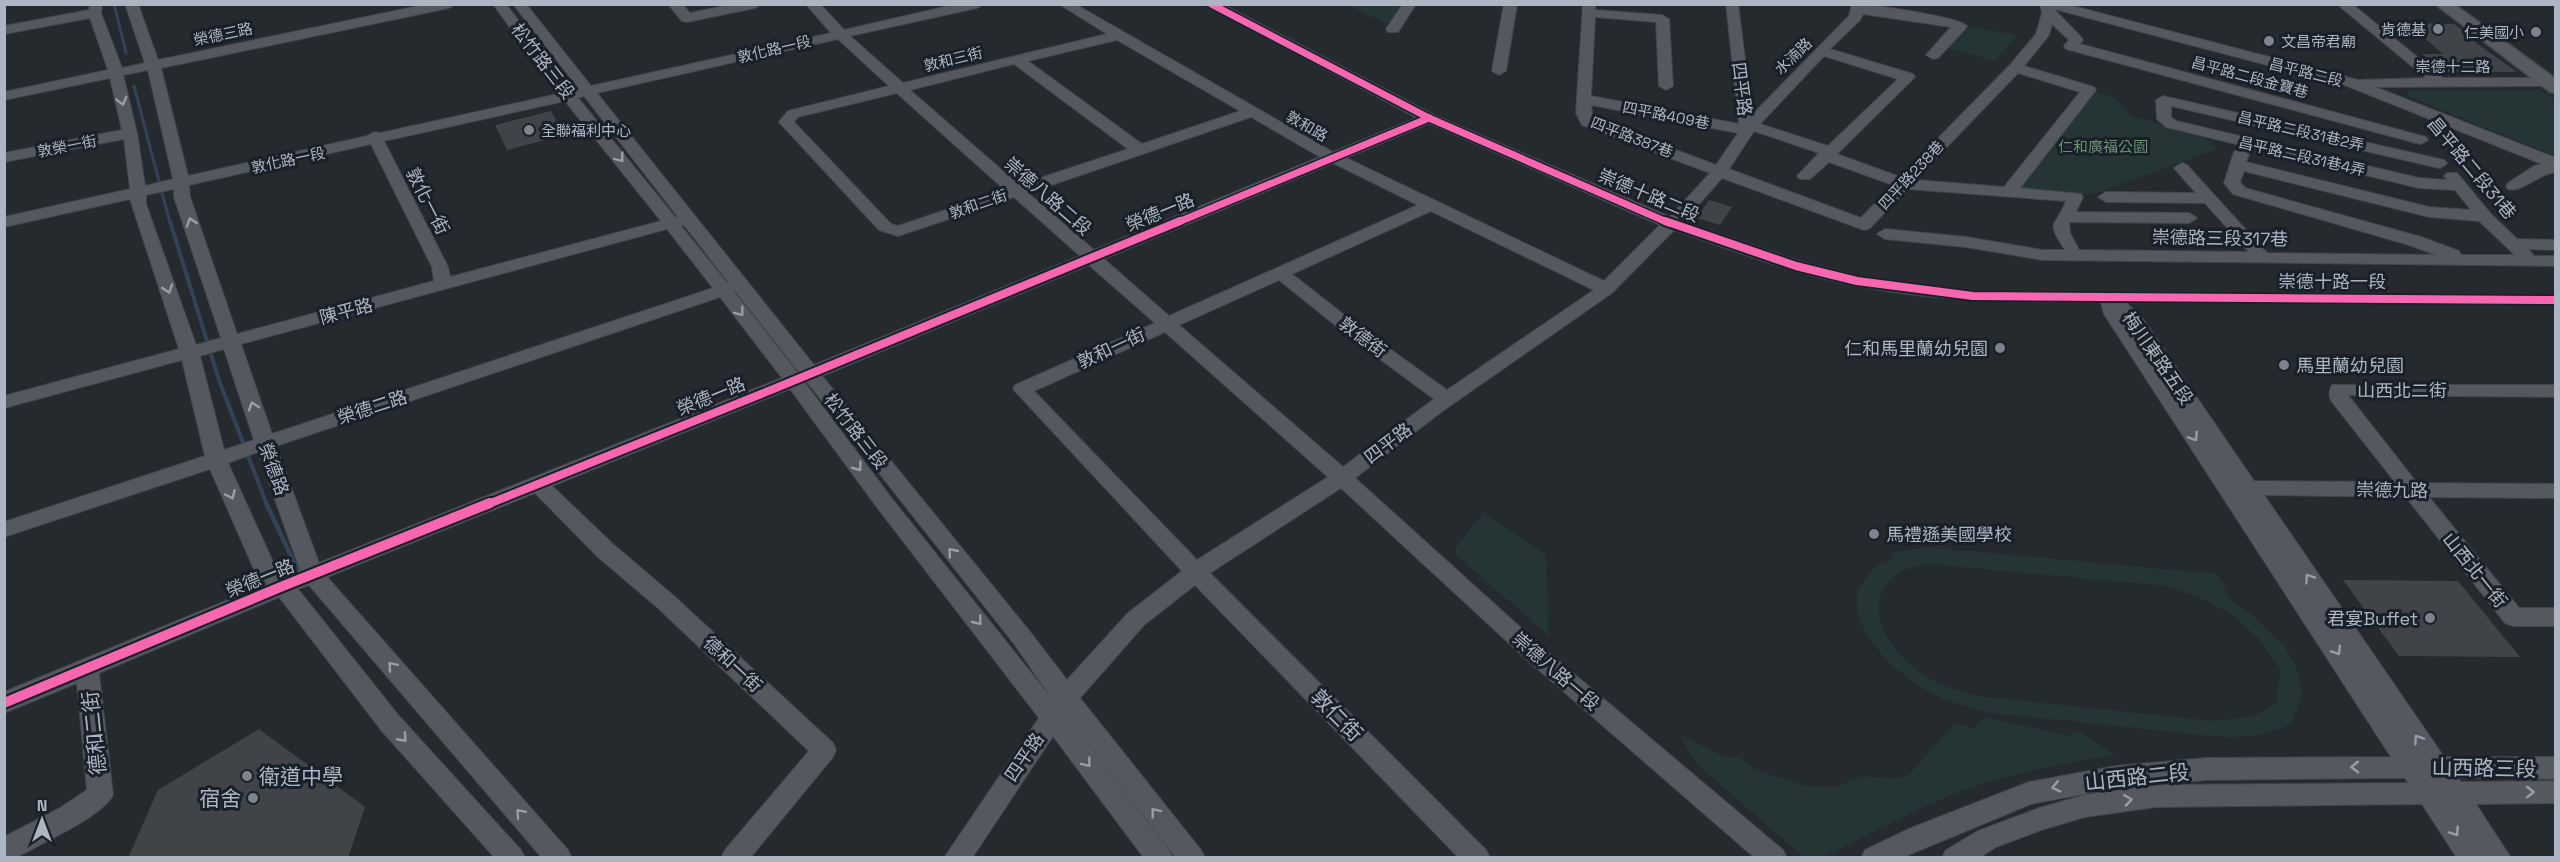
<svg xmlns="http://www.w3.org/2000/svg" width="2560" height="862" font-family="'Space Grotesk','Noto Sans TC',sans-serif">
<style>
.green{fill:#253536;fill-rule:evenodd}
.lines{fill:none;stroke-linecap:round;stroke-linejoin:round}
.stream-far2{stroke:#344257;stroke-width:3}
.stream-far1{stroke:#344257;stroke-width:4}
.stream{stroke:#344257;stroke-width:4.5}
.building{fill:#404449}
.minor-casing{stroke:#42464a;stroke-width:2}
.major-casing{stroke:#42464c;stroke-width:3}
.minor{fill:#55585e;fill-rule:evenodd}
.major{fill:#575b60;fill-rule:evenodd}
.cycleway-far2-casing{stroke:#192029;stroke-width:10}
.cycleway-far1-casing{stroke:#192029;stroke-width:12}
.cycleway-casing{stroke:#192029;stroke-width:14}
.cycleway-far2{stroke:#f766af;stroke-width:7}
.cycleway-far1{stroke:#f766af;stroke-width:8}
.cycleway{stroke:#f766af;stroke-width:10}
.oneway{stroke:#989ea9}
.poi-dot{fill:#7e848f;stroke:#192029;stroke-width:2}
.labels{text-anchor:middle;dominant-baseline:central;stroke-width:6;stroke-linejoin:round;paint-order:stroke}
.far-poi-label{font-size:15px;fill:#aeb5c2;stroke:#192029;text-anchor:end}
.far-street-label{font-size:15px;fill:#aeb5c2;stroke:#192029}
.far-park-label{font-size:15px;fill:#679071;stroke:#192029}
.street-label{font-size:18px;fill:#aeb5c2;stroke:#192029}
.poi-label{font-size:18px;fill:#aeb5c2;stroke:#192029;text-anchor:end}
.near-street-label{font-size:21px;fill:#aeb5c2;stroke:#192029}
.near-poi-label{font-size:21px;fill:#aeb5c2;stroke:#192029;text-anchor:start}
</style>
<rect width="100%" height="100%" fill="#252a2f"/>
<g class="green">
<polygon points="1347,5 1406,5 1393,23 1385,23"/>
<polygon points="1970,27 2017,35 1995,61 1945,47"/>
<polygon points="2410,90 2539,90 2555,99 2555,156 2407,96"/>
<polygon points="2094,92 2114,97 2132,116 2203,135 2217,149 2094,194 2032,192 2019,186"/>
<polygon points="1483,512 1546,555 1549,636 1453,552"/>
<path d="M1925 547 2218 574 2231 601 2250 613 2284 646 2298 671 2302 695 2291 723C2268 736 2248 737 2222 737L1984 712 1942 699 1917 685 1890 664 1868 638 1857 611V590L1874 567 1894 558 1891 553ZM1931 564 2166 586 2200 598 2233 615 2259 639 2280 669 2277 703 2254 716 2214 721 1977 696C1955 690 1932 682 1914 668 1869 632 1860 570 1931 564Z"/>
<path d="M1983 717 2069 736 2078 731 2115 755C2066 763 2019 771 1972 787 1920 805 1871 834 1822 857L1802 856 1697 764 1679 735 1725 757H1740L1755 770 1806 786 1838 787 1862 776 1897 779 1911 773 1955 723 1975 729Z"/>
</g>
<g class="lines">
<g class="stream-far2">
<polyline points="114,4 126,53"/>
<polyline points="134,86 170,223"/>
</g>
<polyline class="stream-far1" points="170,221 219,380 267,505"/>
<polyline class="stream" points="266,503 298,571"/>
</g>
<g class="building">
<polygon points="2407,23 2454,24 2470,35 2465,35 2517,72 2446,72 2422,54 2443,54"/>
<polygon points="551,111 564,135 507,150 495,125"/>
<polygon points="1709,200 1732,207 1720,225 1697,218"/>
<polygon points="2343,580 2458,581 2520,657 2399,656"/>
<polygon points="259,729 365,807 348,858 128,858 158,790"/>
</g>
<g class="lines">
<defs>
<g id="minor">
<path d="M90 4H102L101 13 122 68 145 63 125 4H138L158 60 428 4H455L449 8 161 68 188 176 367 136 374 132 380 133 558 94 493 4H506L571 91 579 89 513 4H526L591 86 831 33 806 4H820L844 30 957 4H983L977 8 850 36 903 83 1107 34 1059 4H1075L1333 152 1417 118 1205 4H1222L1434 115 1670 217 1710 173 1582 125 1576 113 1583 4H1595V10L1662 15 1669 19 1673 86 1666 90 1659 86 1656 22 1595 17 1591 96 1739 124 1726 4H1738L1752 115 1849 16 1852 4C1867 4 1957 16 1967 26L1965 29 1938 58 1933 59 1926 55 1951 27 1863 14 1860 20 1830 49 1913 74 1915 77 1837 154 1900 177 2010 65 2036 34 2042 13 2040 4H2065L2358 80 2426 78 2337 4H2352L2443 78H2556V86L2375 87 2556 158V172C2537 174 2523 193 2508 189L2506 186 2508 183 2534 166 2542 164 2347 86 2054 9 2081 37 2083 40 2080 44 2426 137 2428 140 2421 144 2416 143 2066 49 2064 46 2069 40 2052 24 2049 35 2024 66 2094 87 2096 90 2020 188 2081 194 2083 197 2076 212 2189 213 2197 218 2189 223 2069 222 2070 233 2079 250 2249 252 2205 203 2106 202 2098 197 2106 192 2196 193 2174 168 2182 163 2187 165 2267 253 2436 255 2409 245 2233 194 2224 183 2234 152 2242 147 2250 152 2246 162 2429 207 2471 210 2455 190 2419 188 2166 127 2157 119 2156 100 2163 96 2444 160 2447 163 2444 166 2439 168 2171 106V117L2176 121 2419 178 2447 180 2444 176 2447 173H2457L2490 213 2517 239 2556 240V250L2528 249 2534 256H2556V266L2043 260 1966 247 1885 239 1877 234 1885 229 1966 237 2043 250H2065C2044 218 2056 229 2066 201L1907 189 1870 228 1864 230 1722 178 1683 222 1802 262 1857 276 1973 291 2556 295V305L2125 302 2141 316 2254 481 2395 482 2332 402C2328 396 2329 391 2332 385H2556V397L2348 395 2417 483 2556 484V498L2429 497 2519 608H2556V626H2513L2505 623 2406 497 2264 495 2444 757H2556V779L2458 778 2461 782 2556 781V803L2476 804 2511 858H2457L2422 804 2156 807 2085 817 2041 830 1996 847 1979 858H1942L1946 850 1978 831 2039 808 2085 795 2156 785 2408 783 2405 778H2385L2207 780 2116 788 2031 804 1901 858H1861L1865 850 1911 828 2029 782 2116 766 2207 758 2391 757 2104 314 2101 302C2019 302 1938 302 1857 286 1794 274 1734 251 1674 230L1612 293 1444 410 1355 478 1541 646 1783 850 1787 858H1755L1525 658 1341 488 1210 573 1486 850 1490 858H1459L1195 585 1144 625 1080 698 1201 850 1205 858H1176L1066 716 1169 850 1173 858H1144L1053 736 972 858H944L1039 718 879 510 790 389 552 486 614 545 674 596 833 743 836 750 833 757 750 858H721L725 850 809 751 658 608 598 557 535 493 327 577 568 850 572 858H542L309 585 298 589 399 716 521 850 525 858H495L381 730 279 597 99 673 113 795C102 817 38 845 15 858H4V837L60 808 87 790 77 683 4 713V692L267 584 253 567 210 469 4 537V522L205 456 182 360 4 408V396L179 349 130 199 4 227V217L130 189 124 139 4 162V153L122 130 110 78 4 100V92L108 70 90 18 4 34V26L89 10ZM838 39 889 86 788 111 779 122 879 230 898 236 1014 197 1080 256 814 365 597 93ZM1117 40 1240 111 1142 144 1028 61ZM1824 56 1898 79 1828 146 1760 124ZM1014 64 1128 149 1019 185 910 90ZM148 70 173 179 145 186 137 133 123 75ZM2018 73 2080 92 2004 187 1915 180ZM897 93 899 95 1005 190 898 226 891 224 794 122 798 117ZM584 96 678 217H675L578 98ZM565 101 661 221 450 277 448 267 384 141ZM1591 105 1738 133 1716 165 1593 119ZM1251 117 1320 157 1094 250 1028 193ZM1429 123 1660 225 1604 281 1346 158ZM1754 131 1819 153 1800 173 1797 176 1800 179H1810L1829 162 1893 185 1861 218 1729 169ZM371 144 432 267 434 281 237 334 190 197 189 185ZM1333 163 1418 205 1169 316 1104 259ZM2244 171 2429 217 2479 221 2515 255H2461L2459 251 2421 237 2245 188 2240 182ZM174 189V197L221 338 196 345 146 204V195ZM1431 211 1594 290 1447 390 1362 329 1292 274ZM684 225 729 283H727L681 226ZM667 229 713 288 272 434 241 344ZM1089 265 1155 323 1015 385 1013 389 1182 571 1128 613 1067 680 1031 633 822 376ZM1279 280 1350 337 1434 399 1343 467 1179 325ZM734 292H736L799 372H797ZM720 297 782 378 319 563 276 446ZM1165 332 1328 477 1197 560 1034 391ZM224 349 254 440 224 450 200 356ZM807 382 1015 645 1052 699 893 500 805 383ZM258 452 300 570 286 576 273 562 228 463Z"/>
<polygon points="668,4 682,4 690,13 734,4 761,4 755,8 687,22 682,21"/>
<polygon points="1403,4 1416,4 1398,32 1388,32 1386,29"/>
<polygon points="1504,4 1517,4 1506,71 1499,75 1492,71"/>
</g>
<polygon id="major" points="2435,4 2454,4 2556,79 2556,93 2550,92"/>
</defs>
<use href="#minor" class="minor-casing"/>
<use href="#major" class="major-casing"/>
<use href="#minor" class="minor"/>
<use href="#major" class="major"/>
<defs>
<g id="cycleway-far2">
<polyline points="1211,4 1429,118 1669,223"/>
<polyline points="1176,223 1429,118"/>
</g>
<g id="cycleway-far1">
<polyline points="1665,221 1796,266 1857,281 1973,296 2556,300"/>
<polyline points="486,505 771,390 1180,221"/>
</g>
<polyline id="cycleway" points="4,703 283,586 490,503"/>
</defs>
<use href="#cycleway-far2" class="cycleway-far2-casing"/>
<use href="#cycleway-far1" class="cycleway-far1-casing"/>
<use href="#cycleway" class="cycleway-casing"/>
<use href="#cycleway-far2" class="cycleway-far2"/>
<use href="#cycleway-far1" class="cycleway-far1"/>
<use href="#cycleway" class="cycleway"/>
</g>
<defs><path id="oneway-chevron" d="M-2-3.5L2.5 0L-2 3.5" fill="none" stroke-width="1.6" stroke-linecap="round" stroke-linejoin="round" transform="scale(1.5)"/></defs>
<g class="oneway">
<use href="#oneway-chevron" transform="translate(122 101) rotate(76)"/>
<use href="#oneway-chevron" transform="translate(620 158) rotate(52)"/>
<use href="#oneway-chevron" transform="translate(191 222) rotate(-109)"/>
<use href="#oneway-chevron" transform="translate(168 289) rotate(71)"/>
<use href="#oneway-chevron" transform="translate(740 312) rotate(52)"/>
<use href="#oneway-chevron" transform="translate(253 406) rotate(-108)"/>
<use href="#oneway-chevron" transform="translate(2194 437) rotate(57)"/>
<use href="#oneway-chevron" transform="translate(858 467) rotate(53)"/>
<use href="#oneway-chevron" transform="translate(231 495) rotate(66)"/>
<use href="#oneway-chevron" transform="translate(952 552) rotate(-129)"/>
<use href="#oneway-chevron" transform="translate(2309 578) rotate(-124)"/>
<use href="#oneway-chevron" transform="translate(978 621) rotate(51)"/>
<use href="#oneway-chevron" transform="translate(2337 651) rotate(57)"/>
<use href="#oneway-chevron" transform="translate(392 666) rotate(-131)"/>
<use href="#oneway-chevron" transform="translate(403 738) rotate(48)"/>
<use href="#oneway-chevron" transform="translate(2418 739) rotate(-124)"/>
<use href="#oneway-chevron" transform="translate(1087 763) rotate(52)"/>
<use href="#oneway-chevron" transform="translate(2355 767) rotate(179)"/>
<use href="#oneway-chevron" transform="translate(2056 787) rotate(167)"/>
<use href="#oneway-chevron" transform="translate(2530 792)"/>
<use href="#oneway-chevron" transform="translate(2128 800) rotate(-8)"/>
<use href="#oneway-chevron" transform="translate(1155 812) rotate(-128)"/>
<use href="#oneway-chevron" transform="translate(520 813) rotate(-131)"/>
<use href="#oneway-chevron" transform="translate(2455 832) rotate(56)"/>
</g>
<g class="poi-dot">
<circle cx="2438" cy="29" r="6"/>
<circle cx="2536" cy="32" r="6"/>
<circle cx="2269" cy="41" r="6"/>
<circle cx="529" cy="130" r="6"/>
<circle cx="2000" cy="348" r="6"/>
<circle cx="2284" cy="365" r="6"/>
<circle cx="1874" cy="534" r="6"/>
<circle cx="2430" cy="618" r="6"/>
<circle cx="247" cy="776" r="6"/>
<circle cx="253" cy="798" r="6"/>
</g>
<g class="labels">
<g class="far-poi-label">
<text x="2426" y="29">肯德基</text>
<text x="2524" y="32">仁美國小</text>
<text x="2281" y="41" text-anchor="start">文昌帝君廟</text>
<text x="541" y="130" text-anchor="start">全聯福利中心</text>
</g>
<g class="far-street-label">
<text transform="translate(223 34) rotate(-12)">榮德三路</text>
<text transform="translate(774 49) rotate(-13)">敦化路一段</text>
<text transform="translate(1793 56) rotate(-44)">水湳路</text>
<text transform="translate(953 59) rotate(-14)">敦和三街</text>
<text x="2453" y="66">崇德十二路</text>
<text transform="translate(2306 72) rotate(14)">昌平路二段</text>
<text transform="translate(2250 77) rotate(15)">昌平路二段金寶巷</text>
<text transform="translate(1666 115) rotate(11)">四平路409巷</text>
<text transform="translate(1307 126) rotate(30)">敦和路</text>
<text transform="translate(2301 131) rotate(13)">昌平路二段31巷2弄</text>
<text transform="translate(1632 137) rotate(21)">四平路387巷</text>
<text transform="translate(67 146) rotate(-11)">敦榮一街</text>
<text transform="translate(2302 156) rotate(13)">昌平路二段31巷4弄</text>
<text transform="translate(288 160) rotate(-12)">敦化路一段</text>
<text transform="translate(1911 175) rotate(-47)">四平路238巷</text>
<text transform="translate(978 204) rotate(-19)">敦和二街</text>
</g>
<g class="far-park-label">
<text x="2103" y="146">仁和廣福公園</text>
</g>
<g class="street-label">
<text transform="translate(543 61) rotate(52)">松竹路三段</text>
<text transform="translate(1742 89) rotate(83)">四平路</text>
<text transform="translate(2472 168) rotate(50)">昌平路二段31巷</text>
<text transform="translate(1649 195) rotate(23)">崇德十路二段</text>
<text transform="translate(1048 196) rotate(41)">崇德八路二段</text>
<text transform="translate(428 201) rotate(63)">敦化一街</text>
<text transform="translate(1160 212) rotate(-22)">榮德一路</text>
<text transform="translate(2220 238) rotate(1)">崇德路三段317巷</text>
<text x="2332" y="281">崇德十路一段</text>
<text transform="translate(346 311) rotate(-15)">陳平路</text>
<text transform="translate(1363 337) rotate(37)">敦德街</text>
<text transform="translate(1111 348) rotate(-25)">敦和一街</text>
<text transform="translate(2158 358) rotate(55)">梅川東路五段</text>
<text x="2402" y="390">山西北二街</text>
<text transform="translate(711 396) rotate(-22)">榮德一路</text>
<text transform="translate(372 407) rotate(-18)">榮德二路</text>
<text transform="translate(856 431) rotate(52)">松竹路三段</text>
<text transform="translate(1388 443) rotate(-37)">四平路</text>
<text transform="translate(274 469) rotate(70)">榮德路</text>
<text transform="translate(2392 490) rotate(1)">崇德九路</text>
<text transform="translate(2475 570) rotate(51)">山西北一街</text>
<text transform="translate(260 578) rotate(-22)">榮德一路</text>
<text transform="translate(733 664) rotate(43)">德和一街</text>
<text transform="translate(1556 671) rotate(41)">崇德八路一段</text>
<text transform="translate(1024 757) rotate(-56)">四平路</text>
</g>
<g class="poi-label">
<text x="1988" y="348">仁和馬里蘭幼兒園</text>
<text x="2296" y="365" text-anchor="start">馬里蘭幼兒園</text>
<text x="1886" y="534" text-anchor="start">馬禮遜美國學校</text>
<text x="2418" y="618">君宴Buffet</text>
</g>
<g class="near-street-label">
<text transform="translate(1337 715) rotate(45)">敦仁街</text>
<text transform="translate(94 733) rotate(-96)">德和二街</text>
<text transform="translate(2484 768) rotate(1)">山西路三段</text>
<text transform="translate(2137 777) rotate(-6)">山西路二段</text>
</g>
<g class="near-poi-label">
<text x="259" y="776">衛道中學</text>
<text x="241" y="798" text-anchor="end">宿舍</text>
</g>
</g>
<rect width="2560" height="862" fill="none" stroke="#aeb5c2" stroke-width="12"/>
<g transform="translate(42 820)" stroke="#192029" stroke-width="4.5" paint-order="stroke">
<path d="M0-4.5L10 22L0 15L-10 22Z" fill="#aeb5c2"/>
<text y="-9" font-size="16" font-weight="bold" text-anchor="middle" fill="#aeb5c2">N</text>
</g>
</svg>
